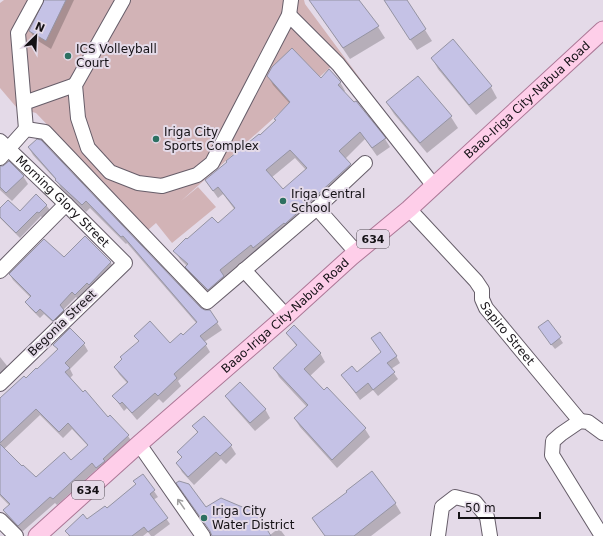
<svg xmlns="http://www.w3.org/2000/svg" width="603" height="536" font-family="'DejaVu Sans',sans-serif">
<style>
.green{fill:#d2b3b6}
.shadow{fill:#0003;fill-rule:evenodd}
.building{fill:#c5c2e6;stroke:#9594a3;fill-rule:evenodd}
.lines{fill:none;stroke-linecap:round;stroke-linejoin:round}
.minor-casing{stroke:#665d69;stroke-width:16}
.major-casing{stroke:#ab7796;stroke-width:19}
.minor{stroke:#fff;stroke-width:14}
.major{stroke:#fecee9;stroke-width:17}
.oneway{stroke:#a1a0a1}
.poi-dot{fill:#2d7061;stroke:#e4dae8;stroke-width:1.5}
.labels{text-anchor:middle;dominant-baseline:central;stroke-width:4;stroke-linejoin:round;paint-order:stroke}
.shield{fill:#e4dae8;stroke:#524d54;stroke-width:1}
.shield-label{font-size:11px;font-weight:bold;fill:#141115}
.poi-label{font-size:12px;fill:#141115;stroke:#e4dae8;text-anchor:start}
.street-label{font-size:12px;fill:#141115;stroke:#e4dae8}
</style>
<rect width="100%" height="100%" fill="#e4dae8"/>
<polygon class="green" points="4,0 304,0 305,4 424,165 334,64 181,201 198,187 216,207 172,243 156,223 148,230 36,113 17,108 0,88 0,3"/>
<g class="shadow">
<polygon points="45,0 74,0 51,49 35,39 30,31"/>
<polygon points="310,0 358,0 378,27 385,38 350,59"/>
<polygon points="384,0 406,0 432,41 417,50"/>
<polygon points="453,41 491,87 497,98 476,115 438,69 432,58"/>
<path d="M268 76 321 80 340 82 345 91 343 93 354 104 356 102 385 139 390 147 377 156 365 139 345 159 350 165 355 173 213 298 191 275 187 266 180 259 175 251 187 240 217 224 235 210 223 194 218 198 206 181 260 137 277 121 290 104 273 85ZM295 158 306 170 283 190 271 178Z"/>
<polygon points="418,77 451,117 458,128 427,153 394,114 387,103"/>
<polygon points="38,140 200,309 205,311 209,311 222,330 204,342 210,352 178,381 181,386 163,403 159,399 137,420 127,408 124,411 113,396 127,383 119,374 115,367 139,342 136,336 170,345 183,337 197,324 127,243 126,244 90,208 86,212 61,188 57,181 33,155 29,148"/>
<polygon points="0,167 23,176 28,184 12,201 0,190"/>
<polygon points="46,205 50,210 42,218 41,216 20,238 0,218 0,210 20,212"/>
<polygon points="85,237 111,263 114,269 79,300 76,297 63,310 67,316 57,326 44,314 40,318 30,308 26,303 31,298 13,280 10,275 64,259"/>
<polygon points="548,321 563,343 555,349 542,333"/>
<path d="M70 330 84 344 88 351 70 369 73 375 70 378 108 418 128 436 132 442 101 474 97 469 57 505 55 503 22 532 8 517 4 511 10 506 0 496V400L37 371 58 350 54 345ZM40 415 63 438 72 429 88 446 71 462 36 478 22 467 4 449Z"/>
<polygon points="287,333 320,353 325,362 310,376 324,391 365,429 370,437 337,468 300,427 295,419 307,407 279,377 274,368 297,347"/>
<polygon points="382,353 396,356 400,363 391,369 398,379 378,396 373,390 360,400 342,375 356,373"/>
<polygon points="0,357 8,367 0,374"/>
<polygon points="226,396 265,409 270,418 255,431 231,404"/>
<polygon points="194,427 231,446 236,454 226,464 221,459 194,485 182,472 177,463 182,458 178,452 198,434"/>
<polygon points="143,475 158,497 153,500 170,524 154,536 151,536 148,532 143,536 68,536 69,535 67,531 106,509 137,484"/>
<polygon points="348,493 395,503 401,513 371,536 325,536 313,519"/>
<polygon points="205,508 270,535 279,528 285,536 214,536"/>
</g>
<g class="building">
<polygon points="44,0 66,0 46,41 29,31"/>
<polygon points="309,0 359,0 379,26 343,48"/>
<polygon points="384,0 407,0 426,29 410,40"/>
<polygon points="453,39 492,86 469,105 431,58"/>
<path d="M292 48 321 78 329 69 341 82 338 85 354 102 356 101 386 138 372 148 360 132 339 151 351 164 285 224 284 223 253 248 251 245 220 270 224 276 208 290 185 267 188 264 173 251 186 238 187 239 212 217 218 223 235 208 218 187 213 191 205 180 227 162 226 161 259 134 260 135 276 120 274 119 290 102 267 76 272 67ZM290 150 307 168 283 189 266 170Z"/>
<polygon points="418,76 452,116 420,143 386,102"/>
<polygon points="37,139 41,140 201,308 205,310 210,310 218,322 200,336 207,344 174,374 177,378 158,396 155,393 132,413 122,402 120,404 112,396 128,382 114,367 122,359 120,357 139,341 134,336 150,321 170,343 181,333 183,335 197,322 123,236 121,237 86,201 82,205 55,180 56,179 28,147"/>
<polygon points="9,161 24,176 6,193 0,187 0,166 3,166"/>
<polygon points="36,194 47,205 39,213 37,212 16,233 0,217 0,208 8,200 20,211"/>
<polygon points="85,236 111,262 89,285 87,283 75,295 72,292 60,305 64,310 53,321 40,309 36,313 25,302 31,296 9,274 44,239 64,257"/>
<polygon points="548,320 561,337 551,345 538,327"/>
<polygon points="294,325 321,353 304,369 324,390 327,387 366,428 332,460 294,418 308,405 273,368 297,345 286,333"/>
<polygon points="70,328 85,343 65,363 70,368 65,372 83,392 85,390 108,417 110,415 129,435 103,459 105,461 96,468 92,463 53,499 50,497 18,526 3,510 10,504 0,494 0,444 22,466 23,465 36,477 64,452 71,460 88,445 68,423 59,432 36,409 0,443 0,398 24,376 26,378 36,368 37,369 58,349 53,345"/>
<polygon points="380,332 397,356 387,363 395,372 373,390 368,383 356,393 341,375 352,366 357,372 381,352 371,338"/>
<polygon points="240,382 266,409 250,423 225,396"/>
<polygon points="204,416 232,445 220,456 216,452 188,477 176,463 182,457 177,452 198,432 192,426"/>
<polygon points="372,471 396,503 354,536 325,536 312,518 347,492 346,491"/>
<polygon points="143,474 155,490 150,494 168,518 148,532 144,527 132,536 70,536 65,531 83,514 87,519 105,506 107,508 136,484 133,481"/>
<polygon points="179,481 189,484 206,507 221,498 247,509 252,505 271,536 212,536 210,531 176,483"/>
</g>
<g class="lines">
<defs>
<g id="minor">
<polyline points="123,0 75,85 78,118 88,148 110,172 138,183 162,186 197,175 212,163 289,15 291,0"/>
<polyline points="289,15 338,64 434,186"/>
<polyline points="24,103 75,85"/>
<polyline points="26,129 18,33 36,0"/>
<path id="s1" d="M0 141 66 204 125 263 0 384"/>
<polyline points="0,158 26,129 45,132 207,302 317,208 365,163"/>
<polyline points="317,208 356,252"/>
<path id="s2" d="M409 209 476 281 482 290V299L486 308 580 421"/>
<polyline points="244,270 286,316"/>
<polyline points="0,271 66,204"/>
<polyline points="139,444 203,536"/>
<polyline points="0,520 16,536"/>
<polyline points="438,536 442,507 455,497 475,502 487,517 490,536"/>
<polyline points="602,536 552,455 553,441 561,434 580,421 588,422 603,433"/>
</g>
<g id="major">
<path id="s3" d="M37 536 139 444 286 316 351 257 409 209 603 30"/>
</g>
</defs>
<use href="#minor" class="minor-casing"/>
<use href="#major" class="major-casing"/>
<use href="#minor" class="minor"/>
<use href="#major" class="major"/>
</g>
<defs><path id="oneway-shaft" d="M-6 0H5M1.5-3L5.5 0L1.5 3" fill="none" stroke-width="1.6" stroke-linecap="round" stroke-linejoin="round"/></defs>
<use class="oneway" href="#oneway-shaft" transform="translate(181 504) rotate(-125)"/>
<g class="poi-dot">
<circle cx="68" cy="56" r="4"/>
<circle cx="156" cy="139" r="4"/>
<circle cx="283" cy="201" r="4"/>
<circle cx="204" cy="518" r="4"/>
</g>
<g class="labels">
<g class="shield">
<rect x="357" y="230" width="32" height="18" rx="3"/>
<rect x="72" y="481" width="32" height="18" rx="3"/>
</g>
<g class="shield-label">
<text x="373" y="239">634</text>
<text x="88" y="490">634</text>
</g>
<g class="poi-label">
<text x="76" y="49">ICS Volleyball<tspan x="76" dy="14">Court</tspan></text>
<text x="164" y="132">Iriga City<tspan x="164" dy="14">Sports Complex</tspan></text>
<text x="291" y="194">Iriga Central<tspan x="291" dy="14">School</tspan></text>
<text x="212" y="511">Iriga City<tspan x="212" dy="14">Water District</tspan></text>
</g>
<g class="street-label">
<text stroke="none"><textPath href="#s3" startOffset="656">Baao-Iriga City-Nabua Road</textPath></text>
<text stroke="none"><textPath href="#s1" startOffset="87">Morning Glory Street</textPath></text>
<text stroke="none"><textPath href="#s3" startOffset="332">Baao-Iriga City-Nabua Road</textPath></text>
<text transform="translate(62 323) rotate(-44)">Begonia Street</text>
<text stroke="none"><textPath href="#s2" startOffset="161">Sapiro Street</textPath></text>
</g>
</g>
<g transform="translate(36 36) rotate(24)" stroke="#e4dae8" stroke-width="3" paint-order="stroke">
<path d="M0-3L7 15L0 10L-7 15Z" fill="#141115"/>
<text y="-6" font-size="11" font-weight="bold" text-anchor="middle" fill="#141115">N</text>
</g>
<path d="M459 512v6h81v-6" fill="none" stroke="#141115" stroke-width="2"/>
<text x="465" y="512" font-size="12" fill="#141115" stroke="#e4dae8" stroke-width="3" paint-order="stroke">50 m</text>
</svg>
